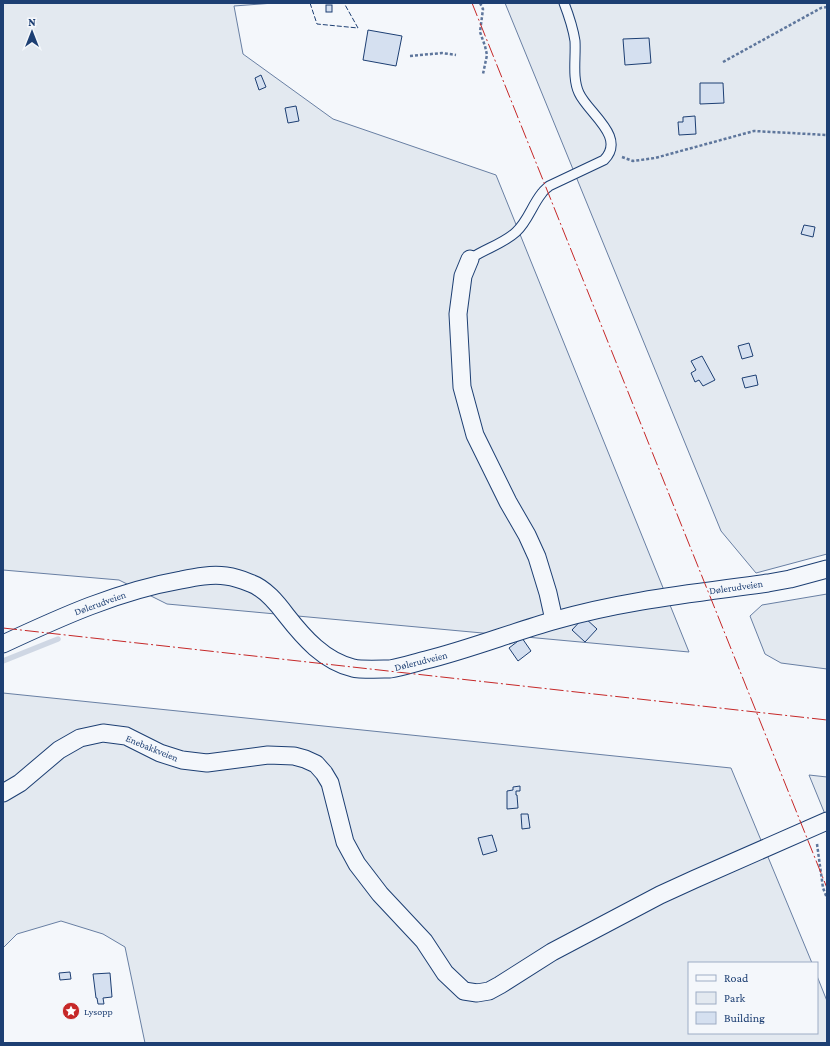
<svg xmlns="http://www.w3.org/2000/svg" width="830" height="1046" font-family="'Crimson Pro',serif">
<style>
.green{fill:#e3e9f0;stroke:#687fa3}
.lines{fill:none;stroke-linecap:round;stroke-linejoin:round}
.stream{stroke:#cfd7e4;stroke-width:5.5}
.building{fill:#d5e0f0;stroke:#1d3f73}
.service-casing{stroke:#1d3f73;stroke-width:11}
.minor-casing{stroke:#1d3f73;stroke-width:19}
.path{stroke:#5e769c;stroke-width:2.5;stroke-dasharray:3 2;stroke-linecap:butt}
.service{stroke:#f4f7fb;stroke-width:9}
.minor{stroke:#f4f7fb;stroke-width:17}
.fence{stroke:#1d3f73;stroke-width:1;stroke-dasharray:5 2;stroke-linecap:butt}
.power{stroke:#c62828;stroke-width:1;stroke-dasharray:14 3 2 3;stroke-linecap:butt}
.labels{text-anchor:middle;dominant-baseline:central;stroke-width:3;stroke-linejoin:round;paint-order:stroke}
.street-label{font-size:10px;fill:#1d3f73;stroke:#f4f7fb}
.poi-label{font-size:10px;fill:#1d3f73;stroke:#f4f7fb;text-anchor:start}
</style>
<rect width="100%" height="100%" fill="#f4f7fb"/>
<g class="green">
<polygon points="3,3 274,3 234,6 243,54 333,119 496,175 689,652 167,604 119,580 3,570"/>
<polygon points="505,3 827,3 827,554 756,573 721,531"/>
<polygon points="827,594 827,669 781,663 765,654 750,616 762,605"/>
<polygon points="3,693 731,768 812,963 689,963 689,1033 817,1033 817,976 827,1001 827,1043 145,1043 125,947 103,934 61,921 17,934 3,948"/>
<polygon points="809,775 827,777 827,819"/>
</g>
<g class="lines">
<polyline class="stream" points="3,661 58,639"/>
</g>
<g class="building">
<rect x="326" y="5" width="6" height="7"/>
<polygon points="368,30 402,36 396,66 363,60"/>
<polygon points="649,38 651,63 625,65 623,39"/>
<polygon points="261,75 266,87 259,90 255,78"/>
<polygon points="700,83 723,83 724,103 700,104"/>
<polygon points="296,106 299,121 288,123 285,108"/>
<polygon points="695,116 696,134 679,135 678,122 683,122 683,117"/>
<polygon points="804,225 815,227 813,237 801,234"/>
<polygon points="749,343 753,356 742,359 738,346"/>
<polygon points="702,356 715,380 703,386 699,380 695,382 691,373 696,370 691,361"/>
<polygon points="756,375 758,385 745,388 742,378"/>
<polygon points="584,617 597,629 585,642 572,630"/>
<polygon points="522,638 531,651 518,661 509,648"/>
<polygon points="520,786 520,791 516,791 516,795 517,795 518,808 507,809 507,791 513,790 513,787"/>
<polygon points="521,814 528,814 530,828 522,829"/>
<polygon points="492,835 497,851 483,855 478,838"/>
<polygon points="70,972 71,979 60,980 59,973"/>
<polygon points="110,973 112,997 103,998 104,1004 98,1004 97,998 96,998 93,974"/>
</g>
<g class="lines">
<defs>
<path id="service" d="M470 259C484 249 503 244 516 232 528 221 532 205 542 193 544 190 547 188 549 186L604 160C627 137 588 113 579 93 572 78 576 58 575 41 573 28 569 16 564 3"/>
<g id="minor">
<polyline points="470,259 463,276 458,314 462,387 475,435 508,502 527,535 537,557 548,593 554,620"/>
<path d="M3 644C61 617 118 591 181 580 196 577 211 574 226 576 234 577 243 580 250 583 265 588 277 603 286 615 304 638 324 661 353 668 360 670 383 669 390 669 402 667 414 663 426 660 470 649 513 632 556 620 625 600 697 593 768 583L790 579 827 569"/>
<polyline points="3,793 20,783 59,750 80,738 103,733 126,736 160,753 182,760 207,763 268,755 294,756 305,759 316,764 324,773 330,783 345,842 357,864 380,894 424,941 445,973 464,991 477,993 489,991 500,985 552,952 660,895 695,879 827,821"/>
</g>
</defs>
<use href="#service" class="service-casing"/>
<use href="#minor" class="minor-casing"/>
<g class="path">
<polyline points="480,3 483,9 480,32 485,46 487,55 483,74"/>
<polyline points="410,56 442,53 456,55"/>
<polyline points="723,62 821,8 827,7"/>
<polyline points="622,157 633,161 655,158 754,131 827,135"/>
<polyline points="817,844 823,888 827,898"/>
</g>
<use href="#service" class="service"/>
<use href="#minor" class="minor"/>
<polyline class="fence" points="310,3 317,24 358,28 344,3"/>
<g class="power">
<polyline points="472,3 827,888"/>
<polyline points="3,628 827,720"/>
</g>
</g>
<defs>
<symbol id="sight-disc" viewBox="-11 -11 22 22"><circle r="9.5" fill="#c62828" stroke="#f4f7fb"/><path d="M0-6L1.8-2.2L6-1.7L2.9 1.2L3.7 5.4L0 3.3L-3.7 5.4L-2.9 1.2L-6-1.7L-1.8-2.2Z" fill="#fff"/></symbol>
</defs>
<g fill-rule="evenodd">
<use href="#sight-disc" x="61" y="1001" width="20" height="20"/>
</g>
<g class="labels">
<g class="street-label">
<text transform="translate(736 587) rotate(-8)">Dølerudveien</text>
<text transform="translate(100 603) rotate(-20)">Dølerudveien</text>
<text transform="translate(421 661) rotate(-14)">Dølerudveien</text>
<text transform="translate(152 748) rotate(22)">Enebakkveien</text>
</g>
<g class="poi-label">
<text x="84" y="1011">Lysopp</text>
</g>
</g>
<rect width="830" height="1046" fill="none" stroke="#1d3f73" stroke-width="8"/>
<rect x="688" y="962" width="130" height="72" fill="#f4f7fb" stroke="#9eadc5"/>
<rect x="696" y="975" width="20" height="6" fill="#f4f7fb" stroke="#9eadc5"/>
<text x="724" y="982" font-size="12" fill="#1d3f73">Road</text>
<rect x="696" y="992" width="20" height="12" fill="#e3e9f0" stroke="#9eadc5"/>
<text x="724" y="1002" font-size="12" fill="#1d3f73">Park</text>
<rect x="696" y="1012" width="20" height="12" fill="#d5e0f0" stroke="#9eadc5"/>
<text x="724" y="1022" font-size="12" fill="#1d3f73">Building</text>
<g transform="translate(32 32)" stroke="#f4f7fb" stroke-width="3" paint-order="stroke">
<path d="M0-3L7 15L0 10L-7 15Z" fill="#1d3f73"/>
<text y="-6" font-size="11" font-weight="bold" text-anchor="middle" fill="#1d3f73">N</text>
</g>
</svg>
